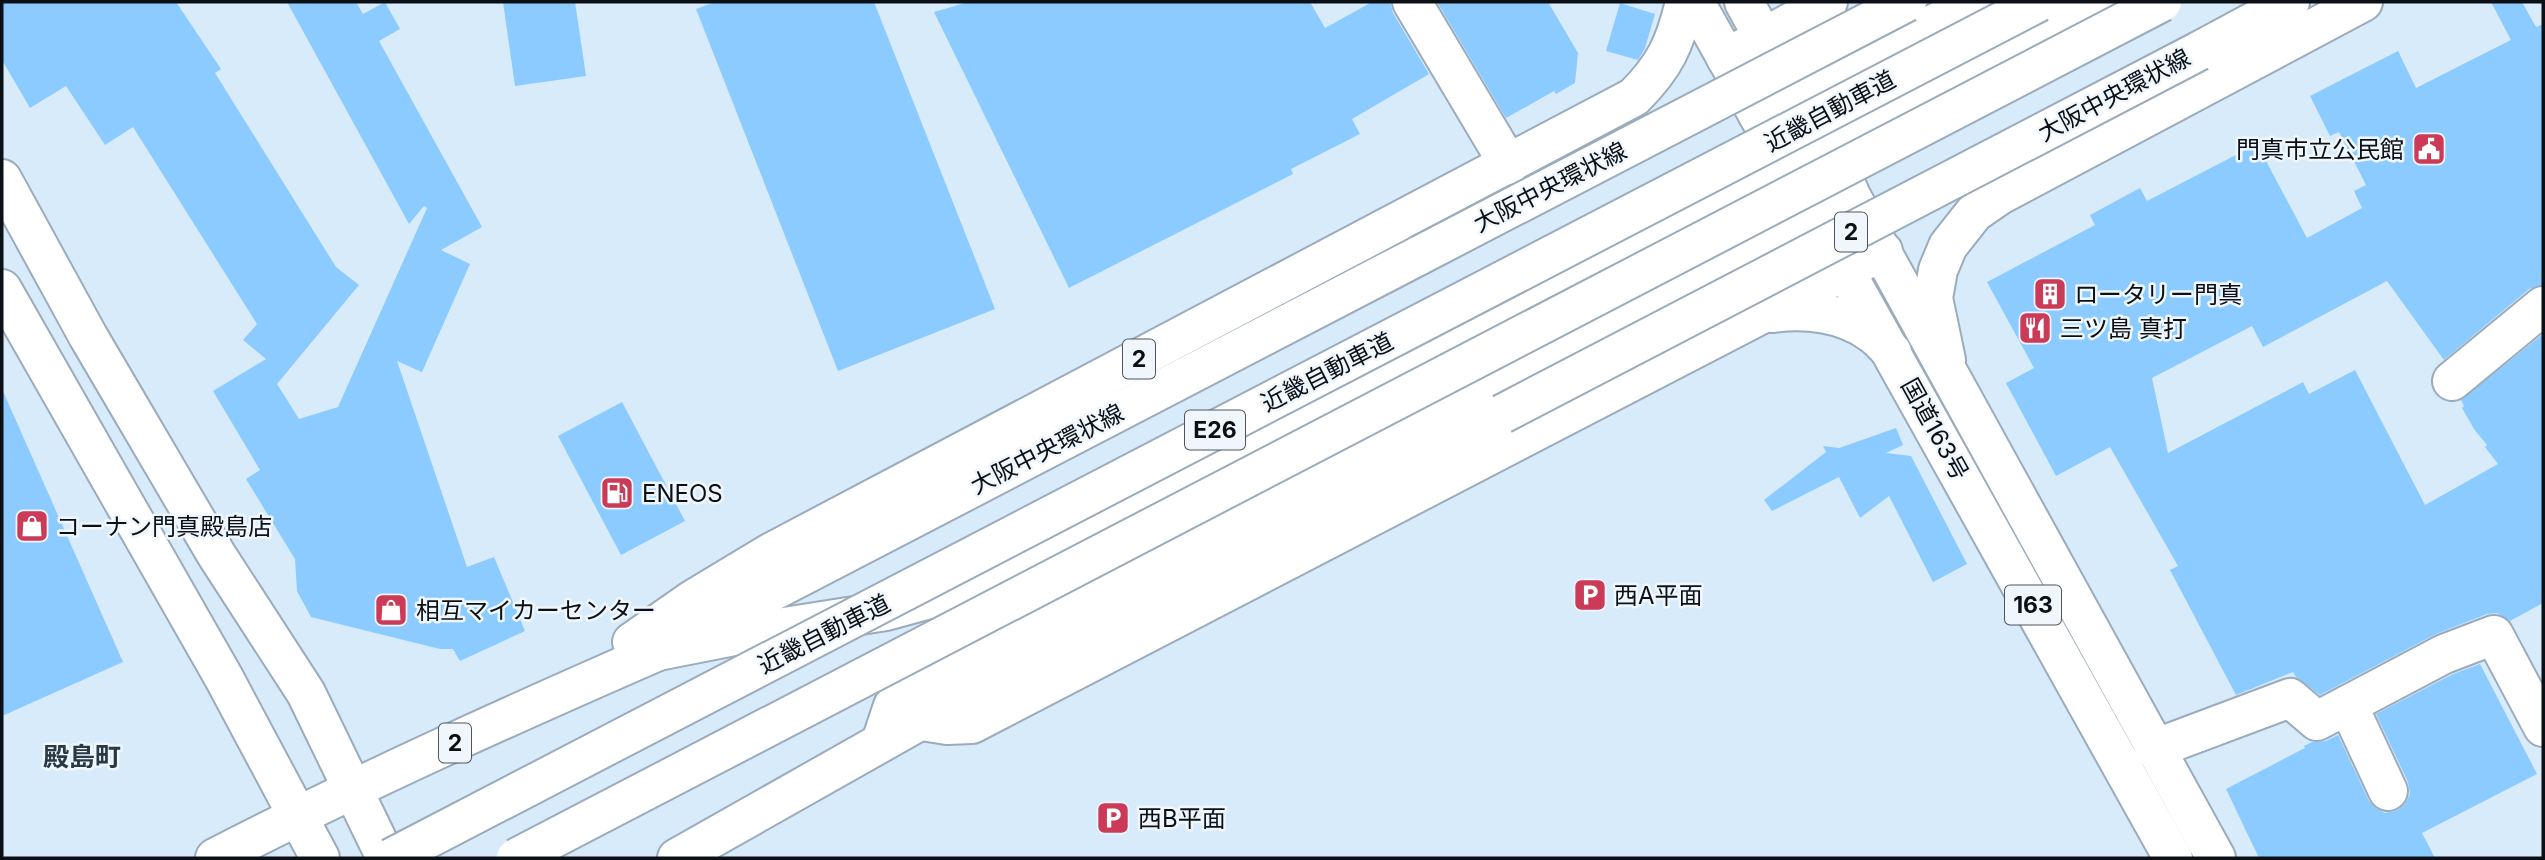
<svg xmlns="http://www.w3.org/2000/svg" width="2545" height="860" font-family="Inter,'Noto Sans JP',sans-serif">
<style>
.building{fill:#8bcbff}
.lines{fill:none;stroke-linecap:round;stroke-linejoin:round}
.minor-casing{stroke:#9aacbc;stroke-width:42}
.major-casing{stroke:#9aacbc;stroke-width:42}
.highway-casing{stroke:#9aacbc;stroke-width:42}
.minor{stroke:#fff;stroke-width:38}
.major{stroke:#fff;stroke-width:38}
.highway{stroke:#fff;stroke-width:38}
.major-bridge-casing{stroke:#9aacbc;stroke-width:42;stroke-linecap:butt}
.highway-bridge-casing{stroke:#9aacbc;stroke-width:42;stroke-linecap:butt}
.major-bridge{stroke:#fff;stroke-width:38}
.highway-bridge{stroke:#fff;stroke-width:38}
.labels{text-anchor:middle;dominant-baseline:central;stroke-width:5;stroke-linejoin:round;paint-order:stroke}
.shield{fill:#eff7fd;stroke:#4f555b;stroke-width:2}
.shield-label{font-size:23px;font-weight:bold;fill:#0a1016}
.street-label{font-size:24px;fill:#0a1016;stroke:#eff7fd}
.poi-label{font-size:24px;fill:#0a1016;stroke:#eff7fd;text-anchor:start}
.neighbourhood-label{font-size:26px;font-weight:bold;fill:#2a3946;stroke:#eff7fd}
</style>
<rect width="100%" height="100%" fill="#d8ebfb"/>
<g class="building">
<polygon points="2,2 176,2 221,69 215,73 336,267 359,285 277,384 299,419 338,407 427,208 424,206 409,224 287,2 356,2 363,14 385,2 400,29 379,41 482,227 441,250 470,264 422,372 397,361 467,567 494,557 525,631 460,661 453,649 440,649 311,617 297,591 295,559 246,479 260,470 213,391 266,359 243,340 257,324 133,127 105,145 66,86 30,108 2,60"/>
<polygon points="503,2 575,2 586,76 515,86"/>
<polygon points="715,2 874,2 995,309 838,371 696,9"/>
<polygon points="968,2 1310,2 1325,28 1372,2 1390,2 1393,13 1429,74 1352,119 1360,134 1291,169 1293,174 1069,288 934,12"/>
<polygon points="1437,2 1548,2 1578,53 1575,83 1556,94 1554,91 1506,118"/>
<polygon points="2491,2 2522,2 2536,27 2543,24 2543,285 2529,289 2444,360 2387,281 2263,347 2252,326 2152,378 2168,453 2303,382 2309,394 2355,370 2425,505 2498,464 2485,447 2487,445 2474,429 2462,408 2464,406 2461,400 2543,334 2543,603 2510,621 2497,613 2487,614 2436,634 2320,695 2296,677 2293,672 2236,695 2170,570 2178,566 2110,447 2056,476 2006,383 2034,368 1987,282 2095,225 2090,215 2140,188 2147,201 2257,144 2307,238 2362,208 2354,191 2366,185 2339,132 2330,136 2310,96 2398,51 2416,88 2511,40"/>
<polygon points="1620,3 1655,14 1645,48 1638,60 1606,51"/>
<polygon points="2,389 123,662 2,716"/>
<polygon points="622,402 685,521 621,555 558,436"/>
<polygon points="1896,428 1903,445 1886,453 1911,456 1967,564 1933,582 1889,496 1860,518 1839,477 1772,511 1764,500 1826,452 1823,446 1839,448"/>
<polygon points="2480,664 2537,774 2422,833 2435,858 2259,858 2226,789 2305,748 2304,746 2312,742 2326,741 2338,735 2369,801 2375,808 2385,813 2398,810 2405,804 2410,794 2408,782 2376,714 2453,674"/>
</g>
<g class="lines">
<defs>
<g id="minor">
<polyline points="1412,2 1509,165"/>
<polyline points="2,179 88,336 216,554 306,693 386,858"/>
<polyline points="2,289 224,678 320,858"/>
<polyline points="2452,381 2543,306"/>
<polyline points="2348,705 2388,791"/>
<polyline points="2154,749 2290,698 2317,721 2444,654 2494,635 2543,727"/>
</g>
<g id="major">
<polyline points="2199,51 2290,2"/>
<polyline points="1726,58 1828,2"/>
<polyline points="1758,115 1976,2"/>
<path d="M1773 313C1805 308 1844 313 1871 333 1879 338 1885 346 1892 352"/>
<polyline points="1946,360 1933,298 1938,270 1948,246 1974,213 2000,195 2363,2"/>
<path d="M632 642 692 600 770 553 1634 97C1665 66 1675 44 1685 2"/>
<polyline points="658,651 765,630 886,611 948,594 1009,569 2102,2"/>
<polyline points="922,721 947,725 972,724 1883,251"/>
<polyline points="881,742 893,706 926,680 1849,191"/>
<path d="M215 858C360 783 509 716 658 651L1420 255"/>
<polyline points="677,858 939,710 1502,414"/>
</g>
<g id="highway">
<polyline points="1695,2 2173,858"/>
<polyline points="1744,2 2216,858"/>
</g>
</defs>
<use href="#minor" class="minor-casing"/>
<use href="#major" class="major-casing"/>
<use href="#highway" class="highway-casing"/>
<use href="#minor" class="minor"/>
<use href="#major" class="major"/>
<use href="#highway" class="highway"/>
<defs>
<g id="major-bridge">
<polyline points="1420,255 1907,2"/>
<polyline points="1502,414 2199,51"/>
</g>
<g id="highway-bridge">
<polyline points="391,858 2039,2"/>
<polyline points="516,858 2162,2"/>
</g>
</defs>
<use href="#major-bridge" class="major-bridge-casing"/>
<use href="#highway-bridge" class="highway-bridge-casing"/>
<use href="#major-bridge" class="major-bridge"/>
<use href="#highway-bridge" class="highway-bridge"/>
</g>
<defs>
<symbol id="civic-square" viewBox="-11 -11 22 22"><rect x="-9" y="-9" width="18" height="18" rx="4" fill="#cb3b57" stroke="#eff7fd"/><path d="M-.6-6.5H3V-4.5H.6V-3L4-1V1h2V6H-6V1h2V-1L-.6-3ZM-1.2 2.5V6h2.4V2.5Z" fill="#fff"/></symbol>
<symbol id="building-square" viewBox="-11 -11 22 22"><rect x="-9" y="-9" width="18" height="18" rx="4" fill="#cb3b57" stroke="#eff7fd"/><path d="M-4-6H4V6H1V3H-1V6H-4ZM-2.5-4.3h1.7v1.8h-1.7ZM.8-4.3h1.7v1.8H.8ZM-2.5-1h1.7V.8h-1.7ZM.8-1h1.7V.8H.8Z" fill="#fff"/></symbol>
<symbol id="restaurant-square" viewBox="-11 -11 22 22"><rect x="-9" y="-9" width="18" height="18" rx="4" fill="#cb3b57" stroke="#eff7fd"/><path d="M-5-6h1v4h1v-4h1v4h1v-4h1v5L-1.5 .5V6h-2V.5L-5-1ZM5-6V6H3V1.5H1.5Q1.5-4 5-6Z" fill="#fff"/></symbol>
<symbol id="fuel-square" viewBox="-11 -11 22 22"><rect x="-9" y="-9" width="18" height="18" rx="4" fill="#cb3b57" stroke="#eff7fd"/><path d="M-5.5-6h7V0h2V4h1.3V-2.5L3-4.5l.8-.8L6-3V5H2.5V1h-1V6h-7ZM-4.2-4.7v3.2H.2V-4.7Z" fill="#fff"/></symbol>
<symbol id="shop-square" viewBox="-11 -11 22 22"><rect x="-9" y="-9" width="18" height="18" rx="4" fill="#cb3b57" stroke="#eff7fd"/><path d="M-5-2.5h2.3a2.7 3.5 0 0 1 5.4 0H5L5.5 6h-11ZM-1.5-2.5h3a1.5 2.3 0 0 0-3 0Z" fill="#fff"/></symbol>
<symbol id="parking-square" viewBox="-11 -11 22 22"><rect x="-9" y="-9" width="18" height="18" rx="4" fill="#cb3b57" stroke="#eff7fd"/><path d="M-3.5-5.5H1a3.5 3.5 0 0 1 0 7H-1V5.5H-3.5ZM-1-3.4V-.6H.8a1.4 1.4 0 0 0 0-2.8Z" fill="#fff"/></symbol>
</defs>
<g fill-rule="evenodd">
<use href="#civic-square" x="2410" y="130" width="38" height="38"/>
<use href="#building-square" x="2031" y="275" width="38" height="38"/>
<use href="#restaurant-square" x="2016" y="309" width="38" height="38"/>
<use href="#fuel-square" x="598" y="474" width="38" height="38"/>
<use href="#shop-square" x="13" y="507" width="38" height="38"/>
<use href="#parking-square" x="1571" y="576" width="38" height="38"/>
<use href="#shop-square" x="372" y="591" width="38" height="38"/>
<use href="#parking-square" x="1094" y="799" width="38" height="38"/>
</g>
<g class="labels">
<g class="shield">
<rect x="1835" y="212.5" width="32" height="39" rx="5"/>
<rect x="1123" y="339.5" width="32" height="39" rx="5"/>
<rect x="1185" y="410.5" width="60" height="39" rx="5"/>
<rect x="2005" y="585.5" width="56" height="39" rx="5"/>
<rect x="439" y="723.5" width="32" height="39" rx="5"/>
</g>
<g class="shield-label">
<text x="1851" y="232">2</text>
<text x="1139" y="359">2</text>
<text x="1215" y="430">E26</text>
<text x="2033" y="605">163</text>
<text x="455" y="743">2</text>
</g>
<g class="street-label">
<text transform="translate(2114 95) rotate(-28)">大阪中央環状線</text>
<text transform="translate(1830 111) rotate(-28)">近畿自動車道</text>
<text transform="translate(1550 187) rotate(-27)">大阪中央環状線</text>
<text transform="translate(1327 372) rotate(-27)">近畿自動車道</text>
<text transform="translate(1935 429) rotate(61)">国道163号</text>
<text transform="translate(1047 449) rotate(-27)">大阪中央環状線</text>
<text transform="translate(824 634) rotate(-27)">近畿自動車道</text>
</g>
<g class="poi-label">
<text x="2404" y="149" text-anchor="end">門真市立公民館</text>
<text x="2074" y="294">ロータリー門真</text>
<text x="2060" y="328">三ツ島 真打</text>
<text x="642" y="493">ENEOS</text>
<text x="56" y="526">コーナン門真殿島店</text>
<text x="1614" y="595">西A平面</text>
<text x="416" y="610">相互マイカーセンター</text>
<text x="1138" y="818">西B平面</text>
</g>
<g class="neighbourhood-label">
<text x="82" y="756">殿島町</text>
</g>
</g>
<rect width="2545" height="860" fill="none" stroke="#0a1016" stroke-width="7"/>
</svg>
